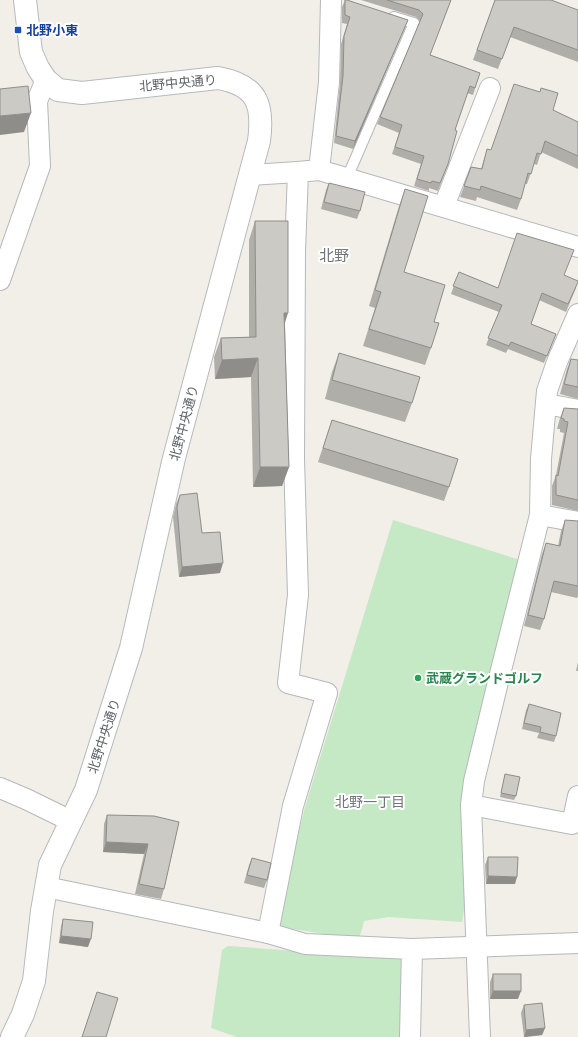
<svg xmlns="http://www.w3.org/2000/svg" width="578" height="1037" font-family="Helvetica,'Noto Sans JP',sans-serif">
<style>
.green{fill:#c5e8c5}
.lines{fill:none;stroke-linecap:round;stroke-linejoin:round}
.lane-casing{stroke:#b5b8bc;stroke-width:12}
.street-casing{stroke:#b5b8bc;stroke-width:22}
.secondary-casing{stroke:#b6babf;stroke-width:24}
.lane{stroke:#fff;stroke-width:10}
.street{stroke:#fff;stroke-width:20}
.secondary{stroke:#fff;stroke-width:22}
.wall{fill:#afaea9}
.shaded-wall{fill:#8f8d8a}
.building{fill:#cccac5;stroke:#8f8d8a}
.transit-dot{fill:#1a4fb4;stroke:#fff;stroke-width:1.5}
.leisure-dot{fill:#2e9e5b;stroke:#fff;stroke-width:1.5}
.labels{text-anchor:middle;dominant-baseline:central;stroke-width:4;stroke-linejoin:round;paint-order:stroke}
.transit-label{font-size:13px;font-weight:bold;fill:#164399;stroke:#fff;text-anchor:start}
.street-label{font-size:13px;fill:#5f6368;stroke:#fff}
.leisure-label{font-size:13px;font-weight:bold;fill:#27864d;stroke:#fff;text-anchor:start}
.neighbourhood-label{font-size:14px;fill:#70757a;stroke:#fff}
.quarter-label{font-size:15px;fill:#70757a;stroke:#fff}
</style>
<rect width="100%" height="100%" fill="#f1efe8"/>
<g class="green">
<polygon points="393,520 520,560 463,797 469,879 462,922 389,917 364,921 359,940 276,926 305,807"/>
<polygon points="228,946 406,959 405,1037 237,1037 211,1028 222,950"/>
</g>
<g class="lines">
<defs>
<polyline id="lane" points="347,178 414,23 394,17"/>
<g id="street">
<polyline points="319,170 578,247"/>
<polyline points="250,175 298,172"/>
<polyline points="444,206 490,88"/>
<polyline points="0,280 40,166 37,101 46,80"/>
<polyline points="546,404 578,410"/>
<polyline points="540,515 578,522"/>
<polyline points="0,788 26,799 71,821"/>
<polyline points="471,805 572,824 578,796"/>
<polyline points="46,887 268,933 293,806 327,693 288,683 298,595 294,459 295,251 298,172 319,170 329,82 331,0"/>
<polyline points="268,933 305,944 412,949 410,1037"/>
<polyline points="412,949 578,943"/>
<polyline points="480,1037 471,805 474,781 498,682 540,515 541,459 547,391 557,362 578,314"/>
</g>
<path id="secondary" d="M12 1037 23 1014 34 981 42 911 50 865 86 790 131 648 174 458 259 141C264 104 257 85 218 78L82 93 58 90 46 80 38 68 31 52 25 0"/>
</defs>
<use href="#lane" class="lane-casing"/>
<use href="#street" class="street-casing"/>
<use href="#secondary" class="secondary-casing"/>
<use href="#lane" class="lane"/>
<use href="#street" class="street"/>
<use href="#secondary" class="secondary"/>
</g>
<g class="wall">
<polygon points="345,0 408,20 353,149 334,143 340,83 341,44 347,24 342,23 342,7"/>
<polygon points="361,0 451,0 430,55 480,73 473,95 467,93 455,130 448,164 438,191 429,188 429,191 414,186 421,164 392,154 399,133 377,124 420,21 416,17"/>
<polygon points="495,0 578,10 578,62 510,37 498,69 473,60"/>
<polygon points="553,110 578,122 578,169 541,152 537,165 534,164 527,184 525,184 521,199 517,210 477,197 476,201 460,197 471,167 481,169 487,149 491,150"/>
<polygon points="329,183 360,211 357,219 321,209 326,190"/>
<polygon points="405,189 404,272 434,322 431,348 425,365 363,346 375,308 369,306 399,206"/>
<polygon points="255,221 285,324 289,467 282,486 253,487 251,377 215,379 214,357 221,338 249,337 249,240"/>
<polygon points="459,272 498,288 565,275 576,288 566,312 539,300 531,324 556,334 544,363 508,349 506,353 486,345 499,312 451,294"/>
<polygon points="339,353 412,403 405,422 325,399 332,372"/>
<polygon points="571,359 578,360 578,399 560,394 567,369"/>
<polygon points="564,408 578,409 578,511 552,505 552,486 556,475 564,433 560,432 560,429 557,429 560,418"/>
<polygon points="332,420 449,487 444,501 318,462"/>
<polygon points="180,495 220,573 179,577 173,517 176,504"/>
<polygon points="565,520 578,521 578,596 577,598 551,592 544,619 540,630 524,626 542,554 546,543 558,546 561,531"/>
<polygon points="578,662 578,671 576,671"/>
<polygon points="529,704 556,736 554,742 537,738 539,733 522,729 526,710"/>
<polygon points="505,774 516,796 514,800 500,797"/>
<polygon points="107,815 179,822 164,889 161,899 135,894 144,854 103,852 104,824"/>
<polygon points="488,857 515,884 486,884 485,865"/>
<polygon points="252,858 267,880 264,888 244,883 249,865"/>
<polygon points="63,919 88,947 59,943 61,926"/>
<polygon points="493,974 518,999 490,999 490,982"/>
<polygon points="524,1005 545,1028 542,1035 524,1037 521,1013"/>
</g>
<g class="shaded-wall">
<polygon points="408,20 405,27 353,149 355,141"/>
<polygon points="31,113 24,132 0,135 0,116"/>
<polygon points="284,313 288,313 282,332"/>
<polygon points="258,358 251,377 215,379 222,360"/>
<polygon points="260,467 289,467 282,486 253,487"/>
<polygon points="223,563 220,573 179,577 182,567"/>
<polygon points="106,842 148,844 144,854 103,852"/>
<polygon points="488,876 517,877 515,884 486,884"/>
<polygon points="61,936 91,939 88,947 59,943"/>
<polygon points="493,991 521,991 518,999 490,999"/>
<polygon points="545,1028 542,1035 524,1037 526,1030"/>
</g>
<g class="building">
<polygon points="345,0 347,0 408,20 355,141 336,136 343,76 344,36 350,17 345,15"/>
<polygon points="387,0 451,0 430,55 480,73 475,88 470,86 455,130 457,131 448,164 440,183 432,181 431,183 417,179 424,156 395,147 402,125 380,117 423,14 419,10"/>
<polygon points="495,0 551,0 578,10 578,50 514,27 502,59 477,50"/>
<polygon points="514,84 540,92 541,88 558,93 553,110 578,122 578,156 545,141 541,154 537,153 531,174 528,173 521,199 481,186 480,190 464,186 471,167 482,169 487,149 491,150"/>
<polygon points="28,86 31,113 0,116 0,89"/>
<polygon points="329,183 365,192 360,211 324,202"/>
<polygon points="405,189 428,196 404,272 445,285 434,322 439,323 431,348 369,329 381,292 375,290"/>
<polygon points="255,221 288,221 288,313 284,313 289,467 260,467 258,358 222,360 221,338 256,337"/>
<polygon points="517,233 574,250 564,275 578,281 578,282 568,304 542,293 531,324 556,334 547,356 511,342 509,346 488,338 502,305 453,286 459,272 498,288"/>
<polygon points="339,353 420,377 412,403 332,380"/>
<polygon points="571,359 578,360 578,387 564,384"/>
<polygon points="564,408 578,409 578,500 556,495 556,475 558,476 568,422 564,421 564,419 561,418"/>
<polygon points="332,420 458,459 449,487 323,448"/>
<polygon points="197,493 202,533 220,532 223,563 182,567 177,507 180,495"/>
<polygon points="565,520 578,521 578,586 554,581 544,619 528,615 546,543 560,546"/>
<polygon points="529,704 561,713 556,736 540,732 541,727 524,723"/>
<polygon points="505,774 520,777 516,796 501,793"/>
<polygon points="107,815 154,816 179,822 164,889 139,884 148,844 106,842"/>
<polygon points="488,857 518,857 517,877 488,876"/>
<polygon points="252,858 271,863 267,880 247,875"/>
<polygon points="63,919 93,922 91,939 61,936"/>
<rect x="493" y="974" width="28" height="17"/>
<polygon points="97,992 118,998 106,1037 82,1037"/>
<polygon points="542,1003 545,1028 526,1030 524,1005"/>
</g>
<rect class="transit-dot" x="14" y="26" width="8" height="8" rx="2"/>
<circle class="leisure-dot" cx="418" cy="678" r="4"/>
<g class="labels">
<g class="transit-label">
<text x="26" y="30">北野小東</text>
</g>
<g class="street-label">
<text transform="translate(178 83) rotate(-5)">北野中央通り</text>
<text transform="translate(184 423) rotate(-75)">北野中央通り</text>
<text transform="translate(104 736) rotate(-72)">北野中央通り</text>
</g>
<g class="leisure-label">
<text x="426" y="678">武蔵グランドゴルフ</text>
</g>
<g class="neighbourhood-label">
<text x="370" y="802">北野一丁目</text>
</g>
<g class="quarter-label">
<text x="334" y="255">北野</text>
</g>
</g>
</svg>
